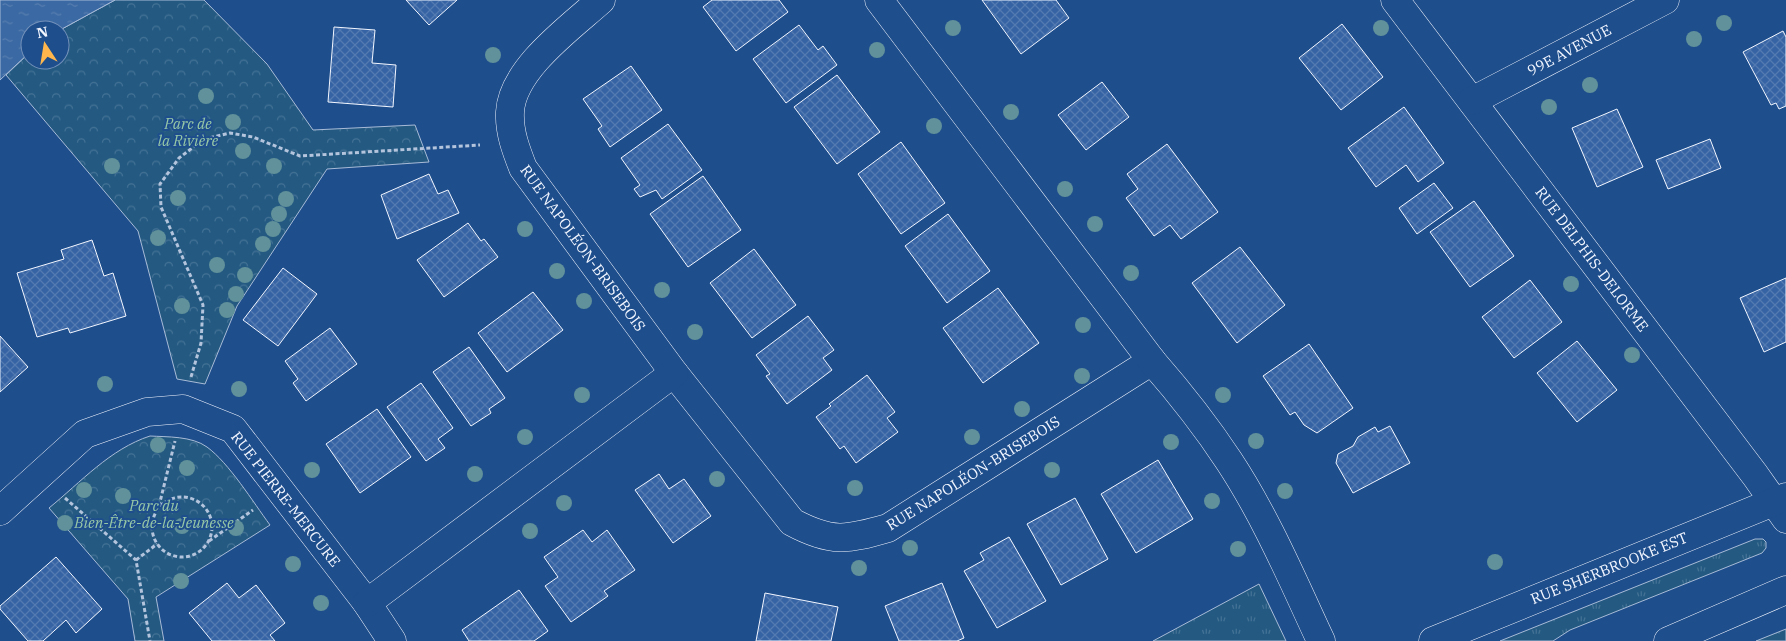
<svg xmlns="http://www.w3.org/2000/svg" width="1786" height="641" font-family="'IBM Plex Serif',serif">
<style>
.grass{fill:url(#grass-tufts);stroke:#a8bbd7}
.park{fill:url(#park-crowns);stroke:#a8bbd7}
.water{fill:url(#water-ripples);stroke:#a8bbd7}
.building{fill:url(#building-cross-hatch);stroke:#f2f6ff}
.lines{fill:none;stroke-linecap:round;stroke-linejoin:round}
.minor-casing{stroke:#f2f6ff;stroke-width:29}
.major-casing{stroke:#f2f6ff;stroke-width:29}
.path{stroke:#b3c4dc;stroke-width:3;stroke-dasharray:4 2.5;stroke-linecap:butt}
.minor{stroke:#1f4e8c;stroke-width:28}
.major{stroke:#1f4e8c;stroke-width:28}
.tree{fill:#61919a}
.labels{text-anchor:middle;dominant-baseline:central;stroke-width:4;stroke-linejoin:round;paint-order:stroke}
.street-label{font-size:15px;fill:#f2f6ff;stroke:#1f4e8c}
.park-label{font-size:15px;font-style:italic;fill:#97c8a6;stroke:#1f4e8c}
</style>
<defs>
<pattern id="grass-tufts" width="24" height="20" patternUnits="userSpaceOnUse" patternTransform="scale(1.25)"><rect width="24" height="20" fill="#245a82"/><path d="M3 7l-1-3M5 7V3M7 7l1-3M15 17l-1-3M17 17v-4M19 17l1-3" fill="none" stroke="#447295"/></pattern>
<pattern id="park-crowns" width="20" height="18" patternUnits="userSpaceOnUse" patternTransform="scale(1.25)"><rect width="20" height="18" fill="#245a82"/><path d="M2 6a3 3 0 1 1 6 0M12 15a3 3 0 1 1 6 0" fill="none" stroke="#447295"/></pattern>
<pattern id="water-ripples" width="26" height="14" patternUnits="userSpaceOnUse" patternTransform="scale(1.25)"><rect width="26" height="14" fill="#3b69a3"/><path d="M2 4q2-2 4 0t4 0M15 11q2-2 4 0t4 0" fill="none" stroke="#587fb1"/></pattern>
<pattern id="building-cross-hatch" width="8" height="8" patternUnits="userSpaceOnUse" patternTransform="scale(1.25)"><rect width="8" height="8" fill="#3563a3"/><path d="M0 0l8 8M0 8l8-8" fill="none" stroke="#537ab1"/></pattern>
</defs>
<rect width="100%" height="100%" fill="#1f4e8c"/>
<g class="grass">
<polygon points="1755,539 1763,539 1766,542 1766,548 1762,553 1570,630 1553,641 1500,641"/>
<polygon points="1259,584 1286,641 1153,641"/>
<polygon points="1786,629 1786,641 1756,641"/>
</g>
<g class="park">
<polygon points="115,0 204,0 267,64 313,130 415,125 429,162 327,169 237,306 205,384 177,379 138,231 6,75 30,52 30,60 60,60 60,30"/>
<path d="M150 436C167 437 192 436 207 447 229 463 253 502 270 525L156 597 164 641H135L128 599 49 508C81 482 110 449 150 436Z"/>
</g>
<polygon class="water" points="0,0 115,0 60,30 30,30 30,52 0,80"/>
<g class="building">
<polygon points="406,0 457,0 429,25"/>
<polygon points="712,0 779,0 788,12 736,51 703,7"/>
<polygon points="982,0 1056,0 1069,18 1021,54"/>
<polygon points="1342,24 1383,77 1341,110 1299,58"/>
<polygon points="799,25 818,50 823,46 837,65 786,103 753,59"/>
<polygon points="334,27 375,30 372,63 396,65 393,107 328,102"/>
<polygon points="1783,31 1786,37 1786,106 1779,109 1776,103 1771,105 1743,52"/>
<polygon points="631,66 662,110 610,147 598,129 602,126 583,99"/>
<polygon points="837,75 880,132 837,164 794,107"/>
<polygon points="1102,82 1129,117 1086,150 1058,115"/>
<polygon points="1404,107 1444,163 1418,182 1406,165 1376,187 1348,148"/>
<polygon points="1617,109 1643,167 1597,187 1572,128"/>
<polygon points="668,124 702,170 662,199 656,190 640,197 634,189 640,185 621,158"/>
<polygon points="1710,139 1721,168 1668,189 1656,160"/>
<polygon points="901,142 945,203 901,234 858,174"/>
<polygon points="1167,144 1218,212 1181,239 1170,225 1154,236 1126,198 1138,189 1127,174"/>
<polygon points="429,174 438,194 448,190 459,213 397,239 381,195"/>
<polygon points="703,176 741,230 688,267 650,214"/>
<polygon points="1434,183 1453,208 1417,234 1399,208"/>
<polygon points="1474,201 1514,256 1470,287 1430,232"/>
<polygon points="948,214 990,271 947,303 905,246"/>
<polygon points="468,223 481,241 484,239 498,257 444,297 417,260"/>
<polygon points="92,240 104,276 113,273 126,316 70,333 68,328 37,337 17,273 64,259 61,250"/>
<polygon points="1240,247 1285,305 1237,343 1192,283"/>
<polygon points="754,249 796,305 752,338 710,283"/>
<polygon points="283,268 317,294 278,346 243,320"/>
<polygon points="1786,278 1786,342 1764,352 1740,298"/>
<polygon points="1530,280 1562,322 1514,358 1482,317"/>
<polygon points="998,288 1039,343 983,383 943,328"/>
<polygon points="533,292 563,330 507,372 478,333"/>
<polygon points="808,316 834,350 823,358 832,370 787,404 766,376 770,374 756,355"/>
<polygon points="330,328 357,364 306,401 293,383 298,379 285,361"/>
<polygon points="0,336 28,367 0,392"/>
<polygon points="1577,341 1617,390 1577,422 1537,373"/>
<polygon points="1309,344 1353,408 1317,433 1304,425 1295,412 1290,415 1263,376"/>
<polygon points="469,347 505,398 489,409 491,413 471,426 433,372"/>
<polygon points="867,375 895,412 887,418 898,432 856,463 844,446 840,449 816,417 831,406 829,404"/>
<polygon points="421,383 453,428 438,439 445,448 426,461 387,407"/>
<polygon points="377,409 411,457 360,493 326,444"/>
<polygon points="1390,426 1410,463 1353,493 1336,463 1338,454 1353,446 1358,437 1375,427 1378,432"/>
<polygon points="1158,460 1193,519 1136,553 1101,494"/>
<polygon points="659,474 669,489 684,479 711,516 673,543 635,490"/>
<polygon points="1075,498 1108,559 1061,585 1027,524"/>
<polygon points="583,530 592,542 607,530 635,570 604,591 608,596 571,622 545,586 558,577 544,557"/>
<polygon points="1009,537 1046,601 997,628 964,571 984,560 980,553"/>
<polygon points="56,557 102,609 76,633 66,620 43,641 28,641 0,609 0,606"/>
<polygon points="227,583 239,598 256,585 285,623 270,635 275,641 212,641 189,613"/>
<polygon points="942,583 964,638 957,641 899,641 885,606"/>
<polygon points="519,590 548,631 534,641 469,641 462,630"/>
<polygon points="765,593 838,607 831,641 756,641"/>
</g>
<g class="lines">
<defs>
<g id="minor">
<path d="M601 0C571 27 512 69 510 112 509 132 516 150 523 168L674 373 792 522C831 543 847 540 888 528L1152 361"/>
<path d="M879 0 1152 361C1180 393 1206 426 1229 461 1266 517 1293 581 1321 641"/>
<polyline points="1395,0 1755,475 1786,519"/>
<polyline points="1472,101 1665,0"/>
<polyline points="0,511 85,434 147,412 183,409 233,429 367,603 392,641"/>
<polyline points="367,603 674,373"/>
</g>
<g id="major">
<polyline points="1433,641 1786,497"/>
<polyline points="1668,641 1786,590"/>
</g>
</defs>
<use href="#minor" class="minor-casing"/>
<use href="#major" class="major-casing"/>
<g class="path">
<polyline points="191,377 201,343 203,305 161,207 160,184 179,158 204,139 230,133 253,137 300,156 480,145"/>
<circle cx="182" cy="527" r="30"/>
<polyline points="65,498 136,560 150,641"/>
<polyline points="159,506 175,441"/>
<polyline points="209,541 253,510"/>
<polyline points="136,560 157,544"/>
</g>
<use href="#minor" class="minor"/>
<use href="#major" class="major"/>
</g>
<g class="tree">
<circle cx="1724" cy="23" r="8"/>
<circle cx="953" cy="28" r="8"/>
<circle cx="1381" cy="28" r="8"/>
<circle cx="1694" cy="39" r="8"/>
<circle cx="877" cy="50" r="8"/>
<circle cx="493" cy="55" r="8"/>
<circle cx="1590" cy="85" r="8"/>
<circle cx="206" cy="96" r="8"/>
<circle cx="1549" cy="107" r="8"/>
<circle cx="1011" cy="112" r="8"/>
<circle cx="233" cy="122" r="8"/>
<circle cx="934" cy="126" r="8"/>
<circle cx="243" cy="151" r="8"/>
<circle cx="112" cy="166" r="8"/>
<circle cx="274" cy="166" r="8"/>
<circle cx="1065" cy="189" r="8"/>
<circle cx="178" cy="198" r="8"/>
<circle cx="286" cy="199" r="8"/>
<circle cx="279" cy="214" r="8"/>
<circle cx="1095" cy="224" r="8"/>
<circle cx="273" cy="229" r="8"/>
<circle cx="525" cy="229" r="8"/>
<circle cx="158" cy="238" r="8"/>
<circle cx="263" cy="244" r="8"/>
<circle cx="217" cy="265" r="8"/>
<circle cx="557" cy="271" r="8"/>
<circle cx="1131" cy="273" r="8"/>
<circle cx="245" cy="275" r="8"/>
<circle cx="1571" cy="284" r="8"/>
<circle cx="662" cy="290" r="8"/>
<circle cx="236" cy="294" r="8"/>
<circle cx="584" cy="301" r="8"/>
<circle cx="182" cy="306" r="8"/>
<circle cx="227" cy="310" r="8"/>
<circle cx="1083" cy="325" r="8"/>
<circle cx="695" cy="332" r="8"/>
<circle cx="1632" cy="355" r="8"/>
<circle cx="1082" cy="376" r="8"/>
<circle cx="105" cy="384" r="8"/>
<circle cx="239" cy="389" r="8"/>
<circle cx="582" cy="395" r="8"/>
<circle cx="1223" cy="395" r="8"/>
<circle cx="1022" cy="409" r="8"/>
<circle cx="525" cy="437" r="8"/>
<circle cx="972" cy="437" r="8"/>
<circle cx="1256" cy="441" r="8"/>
<circle cx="1171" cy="442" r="8"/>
<circle cx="158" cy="445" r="8"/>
<circle cx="187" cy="468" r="8"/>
<circle cx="312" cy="470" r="8"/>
<circle cx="1052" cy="470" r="8"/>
<circle cx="475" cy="474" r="8"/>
<circle cx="717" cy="479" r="8"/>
<circle cx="855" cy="488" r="8"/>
<circle cx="84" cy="490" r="8"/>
<circle cx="1285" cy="491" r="8"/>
<circle cx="123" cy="496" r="8"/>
<circle cx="1212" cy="501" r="8"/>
<circle cx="564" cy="503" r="8"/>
<circle cx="65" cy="523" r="8"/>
<circle cx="182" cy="526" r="8"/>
<circle cx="236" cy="528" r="8"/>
<circle cx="530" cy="531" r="8"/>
<circle cx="910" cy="548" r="8"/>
<circle cx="1238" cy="549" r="8"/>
<circle cx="1495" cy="562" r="8"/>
<circle cx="293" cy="564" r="8"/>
<circle cx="859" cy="568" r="8"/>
<circle cx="181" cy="581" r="8"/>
<circle cx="321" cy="603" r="8"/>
</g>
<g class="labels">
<g class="street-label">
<text transform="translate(1569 50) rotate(-28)">99E AVENUE</text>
<text transform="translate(583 248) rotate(54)">RUE NAPOLÉON-BRISEBOIS</text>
<text transform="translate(1592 259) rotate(53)">RUE DELPHIS-DELORME</text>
<text transform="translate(973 473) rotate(-32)">RUE NAPOLÉON-BRISEBOIS</text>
<text transform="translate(286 499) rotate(52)">RUE PIERRE-MERCURE</text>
<text transform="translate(1609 568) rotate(-22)">RUE SHERBROOKE EST</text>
</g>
<g class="park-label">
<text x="188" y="123">Parc de<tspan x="188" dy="17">la Rivière</tspan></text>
<text x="154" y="505">Parc du<tspan x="154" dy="17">Bien-Être-de-la-Jeunesse</tspan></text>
</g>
</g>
<g transform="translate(45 45) rotate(348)"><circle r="24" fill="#1f4e8c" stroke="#7391ba"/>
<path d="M0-4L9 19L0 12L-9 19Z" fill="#ffb74d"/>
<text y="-8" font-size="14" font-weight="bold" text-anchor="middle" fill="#f2f6ff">N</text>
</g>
</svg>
